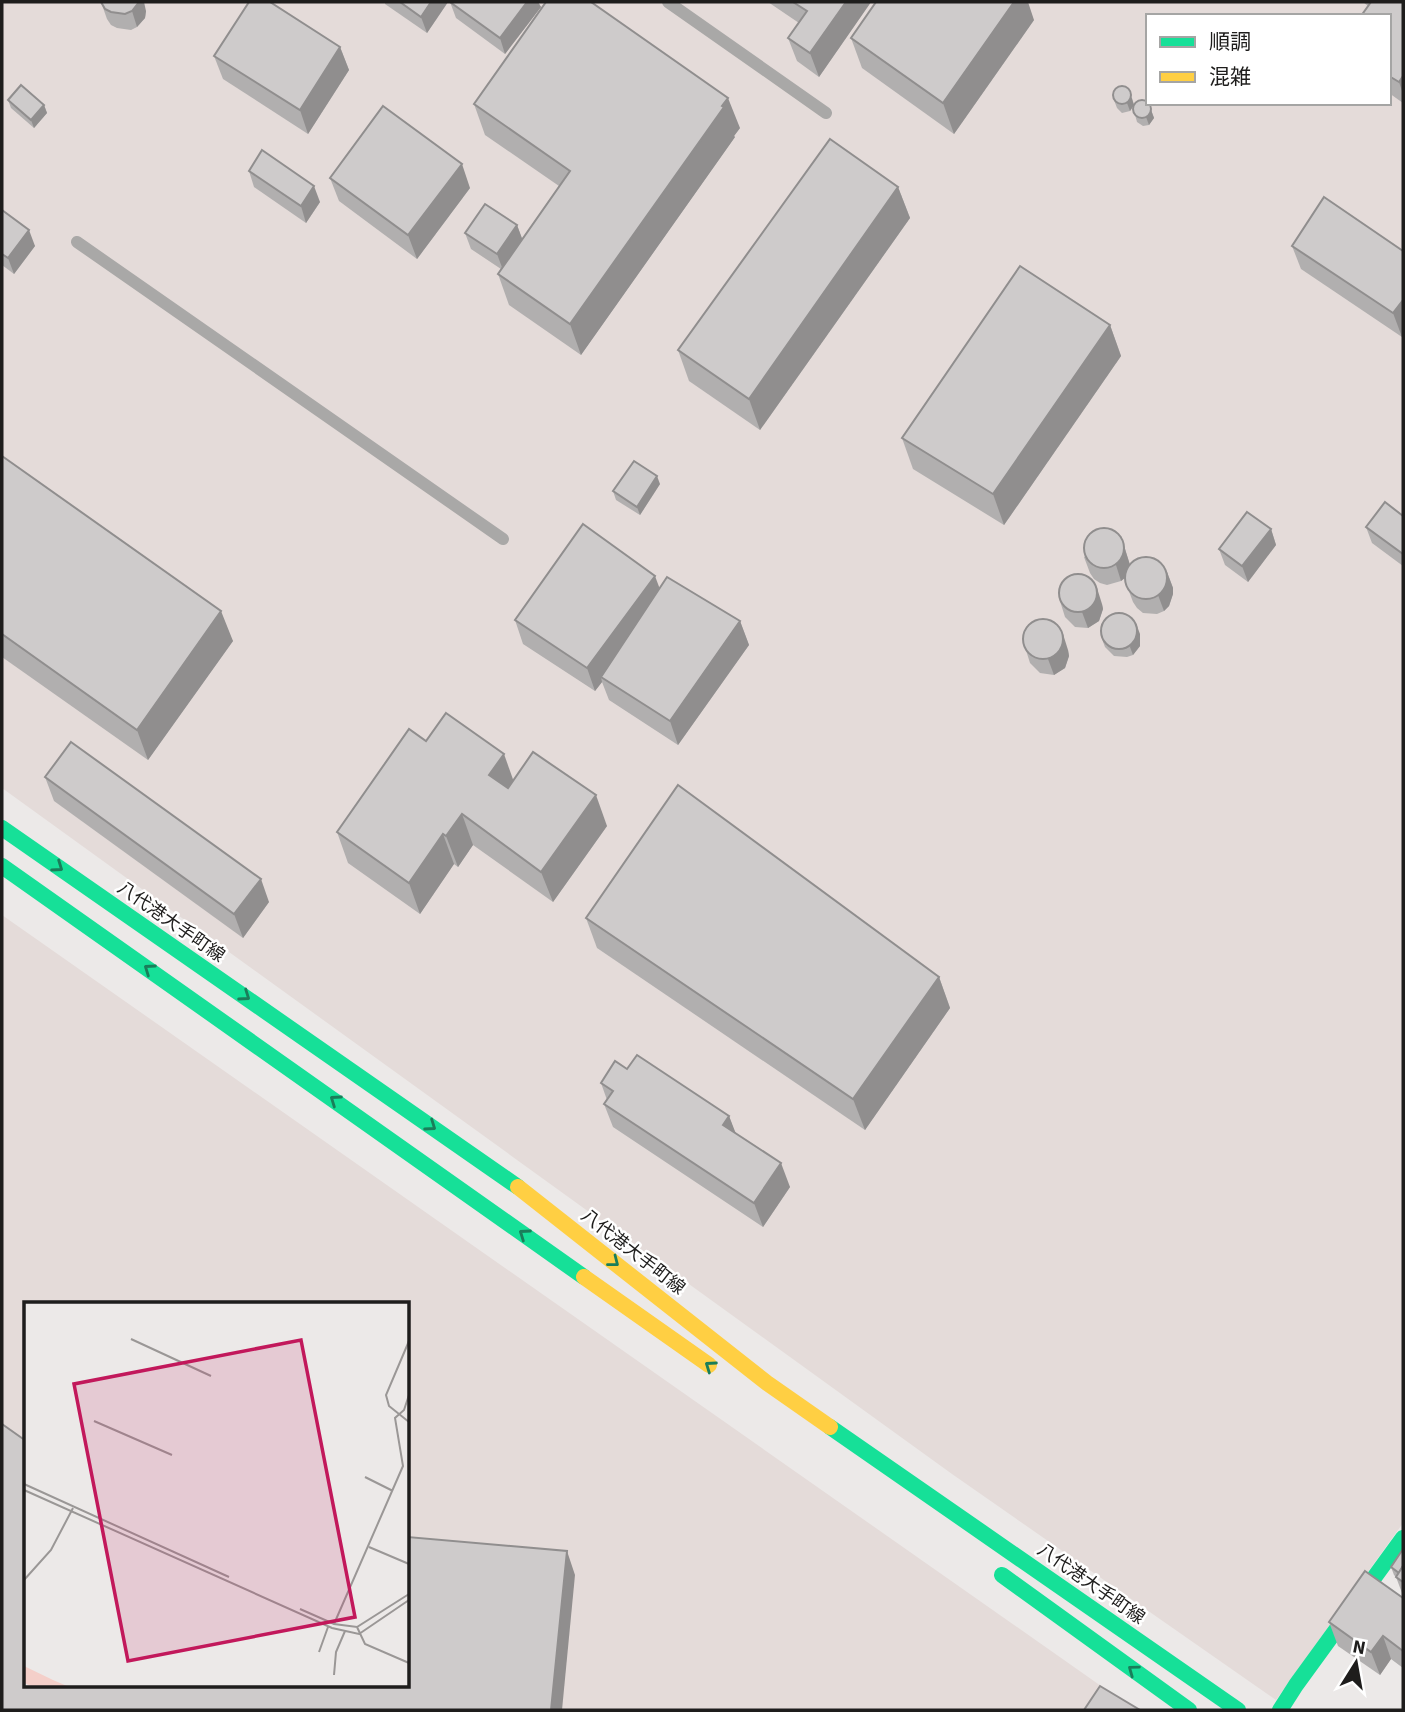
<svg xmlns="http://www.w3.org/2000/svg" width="1405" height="1712" font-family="'Source Sans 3','Noto Sans JP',sans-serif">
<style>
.built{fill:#e4dbd9;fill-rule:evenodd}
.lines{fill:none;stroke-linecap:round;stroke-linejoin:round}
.lane{stroke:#a9a8a7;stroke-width:12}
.fast{stroke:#16e098;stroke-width:16}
.slow{stroke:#ffcf43;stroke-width:16}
.wall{fill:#b1afaf}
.shaded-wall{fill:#908e8e}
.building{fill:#cecbcb;stroke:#908e8e;stroke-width:2}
.oneway{stroke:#1a7e5a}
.labels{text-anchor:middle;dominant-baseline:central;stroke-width:5;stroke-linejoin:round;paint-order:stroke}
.street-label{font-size:18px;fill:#1e1d1c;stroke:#fff}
.inset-road{fill:none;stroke:#9a9796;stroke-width:2}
.view{fill:#c2185b;fill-opacity:0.15;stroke:#c2185b;stroke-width:3.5}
.inset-edge{fill:none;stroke:#1e1d1c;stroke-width:3.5}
</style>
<rect width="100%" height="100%" fill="#ece9e8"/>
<g class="built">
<path d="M2 2H1403V1523L1276 1700 952 1474 2 788ZM1148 16H1389V103H1148Z"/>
<path d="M2 915 1101 1686 1083 1710H2ZM26 1304H408V1686H26Z"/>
</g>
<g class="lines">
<g class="lane">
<polyline points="668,2 826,113"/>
<polyline points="77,242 503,539"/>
</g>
<g class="fast">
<polyline points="2,828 518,1187"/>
<polyline points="2,866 584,1277"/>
<polyline points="830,1427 1238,1710"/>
<polyline points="1002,1575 1189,1710"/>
<polyline points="1280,1710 1296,1685 1403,1538"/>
</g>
<g class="slow">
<polyline points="518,1187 767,1383 830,1427"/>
<polyline points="584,1277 709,1365"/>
</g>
</g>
<g class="wall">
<polygon points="101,2 146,11 145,18 137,27 131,30 117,28 111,25 107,19"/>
<polygon points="385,2 448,2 427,33 385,4"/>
<polygon points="450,2 538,2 541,7 505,54 456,18"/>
<polygon points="768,2 871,2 819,77 797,61 788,38 799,23"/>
<polygon points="1363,2 1403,2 1403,103 1389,93 1389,16 1368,6"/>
<polygon points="1034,20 954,134 862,68 851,38"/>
<polygon points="340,47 349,70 308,134 223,79 214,56"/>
<polygon points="1132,98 1134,105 1149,104 1154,118 1149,125 1143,126 1137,122 1133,107 1130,111 1122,113 1117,108 1114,100"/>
<polygon points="8,100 44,105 47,113 34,128 11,108"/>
<polygon points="474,104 740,128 734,136 735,137 581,355 509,305 498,274 501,269 471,249 465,233 517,225 522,239 559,186 485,135"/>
<polygon points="249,171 320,202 306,223 254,187"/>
<polygon points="330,178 470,188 417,259 339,201"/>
<polygon points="898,187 910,218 760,430 689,381 678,350"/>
<polygon points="2,210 35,246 14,274 2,265"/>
<polygon points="1292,246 1403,251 1403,335 1402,337 1301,269"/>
<polygon points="1110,325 1121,356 1004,525 913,469 902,438"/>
<polygon points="2,456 233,641 148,760 2,657"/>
<polygon points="660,484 640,515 616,500 613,491"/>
<polygon points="1403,516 1403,566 1372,543 1366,527"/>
<polygon points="1271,529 1276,545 1248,582 1225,565 1219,549"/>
<polygon points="1121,536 1130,565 1167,572 1173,588 1173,594 1169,606 1164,611 1157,614 1143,613 1137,608 1133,602 1127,586 1126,577 1121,581 1107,585 1100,583 1094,579 1090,573 1084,557"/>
<polygon points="660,588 740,621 749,645 678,745 609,700 602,682 595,691 523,644 515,620"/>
<polygon points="1060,601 1102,604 1103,609 1099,621 1088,628 1075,627 1065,617"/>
<polygon points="1140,634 1140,646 1133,655 1127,657 1114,656 1105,647 1102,639"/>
<polygon points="1025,647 1068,650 1069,656 1065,668 1054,675 1040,673 1030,663"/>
<polygon points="426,741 514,780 607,826 553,902 473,845 458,867 454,864 420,914 348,863 337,832"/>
<polygon points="45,777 269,902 243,938 54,801"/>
<polygon points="586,918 939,977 950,1008 865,1130 597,948"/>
<polygon points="627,1069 729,1116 735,1133 790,1187 763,1227 613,1127 604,1104 607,1100 601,1083"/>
<polygon points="1403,1549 1403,1594 1402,1593 1396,1577 1394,1575 1391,1567"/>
<polygon points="1403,1598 1403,1668 1391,1659 1380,1675 1338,1646 1329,1622"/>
</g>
<g class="shaded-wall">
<polygon points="139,2 144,2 146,11 145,18 137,27 132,11"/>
<polygon points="431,2 448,2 427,33 421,17"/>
<polygon points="527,2 538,2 541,7 505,54 500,38"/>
<polygon points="846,2 871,2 819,77 810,53"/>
<polygon points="1014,2 1028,2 1034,20 954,134 943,103"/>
<polygon points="340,47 349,70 308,134 300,110"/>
<polygon points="1403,76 1403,94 1399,82"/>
<polygon points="1129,90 1134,105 1130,111 1127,103"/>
<polygon points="728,98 740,128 734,136 735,137 581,355 570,324"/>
<polygon points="44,105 47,113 34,128 31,120"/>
<polygon points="1151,110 1154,118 1149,125 1146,117"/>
<polygon points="462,164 470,188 417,259 408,235"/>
<polygon points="314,186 320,202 306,223 301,206"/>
<polygon points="898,187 910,218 760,430 749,399"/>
<polygon points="517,225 523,241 503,270 497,254"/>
<polygon points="29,230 35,246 14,274 8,258"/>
<polygon points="1403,300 1403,335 1402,337 1393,313"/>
<polygon points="1110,325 1121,356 1004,525 993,494"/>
<polygon points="657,476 660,484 640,515 637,507"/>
<polygon points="1271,529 1276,545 1248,582 1242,566"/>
<polygon points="1121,536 1130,565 1126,577 1121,581 1116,565"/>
<polygon points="1167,572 1173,588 1173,594 1169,606 1164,611 1158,595"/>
<polygon points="655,576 664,600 601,677 602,682 595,691 587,668"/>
<polygon points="1097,588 1102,604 1103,609 1099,621 1088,628 1082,612"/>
<polygon points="221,611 233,641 148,760 137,730"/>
<polygon points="740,621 749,645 678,745 670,721"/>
<polygon points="1137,626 1140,634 1140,646 1133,655 1130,647"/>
<polygon points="1063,634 1068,650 1069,656 1065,668 1054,675 1048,659"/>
<polygon points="504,754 515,785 501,806 489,775"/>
<polygon points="596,795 607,826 553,902 541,872"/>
<polygon points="462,814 473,845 458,867 446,836"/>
<polygon points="443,834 454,864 420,914 409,883"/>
<polygon points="261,879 269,902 243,938 234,914"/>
<polygon points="939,977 950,1008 865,1130 853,1099"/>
<polygon points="729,1116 738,1139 723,1125"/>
<polygon points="781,1163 790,1187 763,1227 754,1203"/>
<polygon points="567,1551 575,1575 562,1710 551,1710"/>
<polygon points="1383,1636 1391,1659 1380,1675 1371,1652"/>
</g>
<g class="building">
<polygon points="101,2 139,2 132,11 125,14 111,12 105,9"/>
<polygon points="249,2 270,2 340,47 300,110 214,56"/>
<polygon points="400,2 431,2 421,17"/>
<polygon points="450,2 527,2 500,38"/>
<polygon points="546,2 591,2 728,98 722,106 724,107 570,324 498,274 570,171 474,104"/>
<polygon points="793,2 846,2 810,53 788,38 807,11"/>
<polygon points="876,2 1014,2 943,103 851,38"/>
<polygon points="1371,2 1403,2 1403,76 1399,82 1389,76 1389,16 1361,16"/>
<polygon points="21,85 44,105 31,120 8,100"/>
<circle cx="1122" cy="95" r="9"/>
<circle cx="1142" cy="109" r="9"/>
<polygon points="383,106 462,164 408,235 330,178"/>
<polygon points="830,139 898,187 749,399 678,350"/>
<polygon points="262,150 314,186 301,206 249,171"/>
<polygon points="1324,197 1403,251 1403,300 1393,313 1292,246"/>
<polygon points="485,204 517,225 497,254 465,233"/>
<polygon points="2,210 29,230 8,258 2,254"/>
<polygon points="1020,266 1110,325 993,494 902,438"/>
<polygon points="2,456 221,611 137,730 2,634"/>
<polygon points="634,461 657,476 637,507 613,491"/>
<polygon points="1385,502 1403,516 1403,554 1366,527"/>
<polygon points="1247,512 1271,529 1242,566 1219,549"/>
<polygon points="583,524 655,576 587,668 515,620"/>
<circle cx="1104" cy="548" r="20"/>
<circle cx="1146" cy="578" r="21"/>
<circle cx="1078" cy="593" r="19"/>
<polygon points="667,577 740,621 670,721 601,677"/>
<circle cx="1119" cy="631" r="18"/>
<circle cx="1043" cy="639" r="20"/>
<polygon points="446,713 504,754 489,775 508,788 533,752 596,795 541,872 462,814 446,836 443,834 409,883 337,832 409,729 426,741"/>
<polygon points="71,742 261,879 234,914 45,777"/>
<polygon points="678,785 939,977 853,1099 586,918"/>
<polygon points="637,1055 729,1116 723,1125 781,1163 754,1203 604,1104 613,1091 601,1083 615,1061 627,1069"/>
<polygon points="2,1424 26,1441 26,1686 408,1686 408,1537 567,1551 551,1710 2,1710"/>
<polygon points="1403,1549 1403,1566 1399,1573 1391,1567"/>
<polygon points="1403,1566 1403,1582 1396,1577"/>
<polygon points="1365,1571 1403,1598 1403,1651 1383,1636 1371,1652 1329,1622"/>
<polygon points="1100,1686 1140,1710 1084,1710"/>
</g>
<defs><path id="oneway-chevron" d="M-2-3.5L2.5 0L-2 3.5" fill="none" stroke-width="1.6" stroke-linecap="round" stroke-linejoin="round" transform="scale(1.75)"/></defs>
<g class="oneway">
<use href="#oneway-chevron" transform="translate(58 867) rotate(35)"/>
<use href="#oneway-chevron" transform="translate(149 969) rotate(-145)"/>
<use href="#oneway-chevron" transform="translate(245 996) rotate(35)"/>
<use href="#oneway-chevron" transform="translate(335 1100) rotate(-145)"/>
<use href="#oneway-chevron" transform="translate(431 1126) rotate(35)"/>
<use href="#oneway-chevron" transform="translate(524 1234) rotate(-145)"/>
<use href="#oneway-chevron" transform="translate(614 1262) rotate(38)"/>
<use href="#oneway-chevron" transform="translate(710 1366) rotate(-145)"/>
<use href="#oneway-chevron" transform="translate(1133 1670) rotate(-144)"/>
</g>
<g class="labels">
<g class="street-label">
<text transform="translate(171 922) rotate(35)">八代港大手町線</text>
<text transform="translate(633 1252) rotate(38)">八代港大手町線</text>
<text transform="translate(1091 1584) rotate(35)">八代港大手町線</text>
</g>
</g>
<g transform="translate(24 1302)">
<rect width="385" height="385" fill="#ece9e8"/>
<path d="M0 364 29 378 43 384H7L0 381Z" fill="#f4cfc9"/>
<path class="inset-road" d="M107 37 187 74M385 39 362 93 365 104 385 120M70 119 148 153M341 175 369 189M0 182 205 275M0 188 308 326 335 332 385 298M345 245 385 262M0 278 27 248 49 206M276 307 310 322 333 325 385 292M310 322 379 164 371 116 380 108 385 93M333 325 341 342 385 361M295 350 304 325M310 373 312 350 321 329"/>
<path class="view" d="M277 38 331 315 104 359 50 82Z"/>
<rect width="385" height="385" class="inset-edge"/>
</g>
<rect width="1405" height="1712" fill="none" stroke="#1e1d1c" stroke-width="7"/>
<rect x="1146" y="14" width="245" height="91" fill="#ffffff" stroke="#a5a5a4" stroke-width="2"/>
<rect x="1160" y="37" width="35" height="10" fill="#16e098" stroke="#a5a5a4" stroke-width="2"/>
<text x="1209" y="49" font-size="21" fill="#1e1d1c">順調</text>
<rect x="1160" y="72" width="35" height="10" fill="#ffcf43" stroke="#a5a5a4" stroke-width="2"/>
<text x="1209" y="84" font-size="21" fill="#1e1d1c">混雑</text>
<g transform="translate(1356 1663) rotate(11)" stroke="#ffffff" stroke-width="5" paint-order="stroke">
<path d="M0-5L12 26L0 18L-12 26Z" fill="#1e1d1c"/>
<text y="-10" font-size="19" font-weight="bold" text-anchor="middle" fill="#1e1d1c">N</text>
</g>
</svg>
